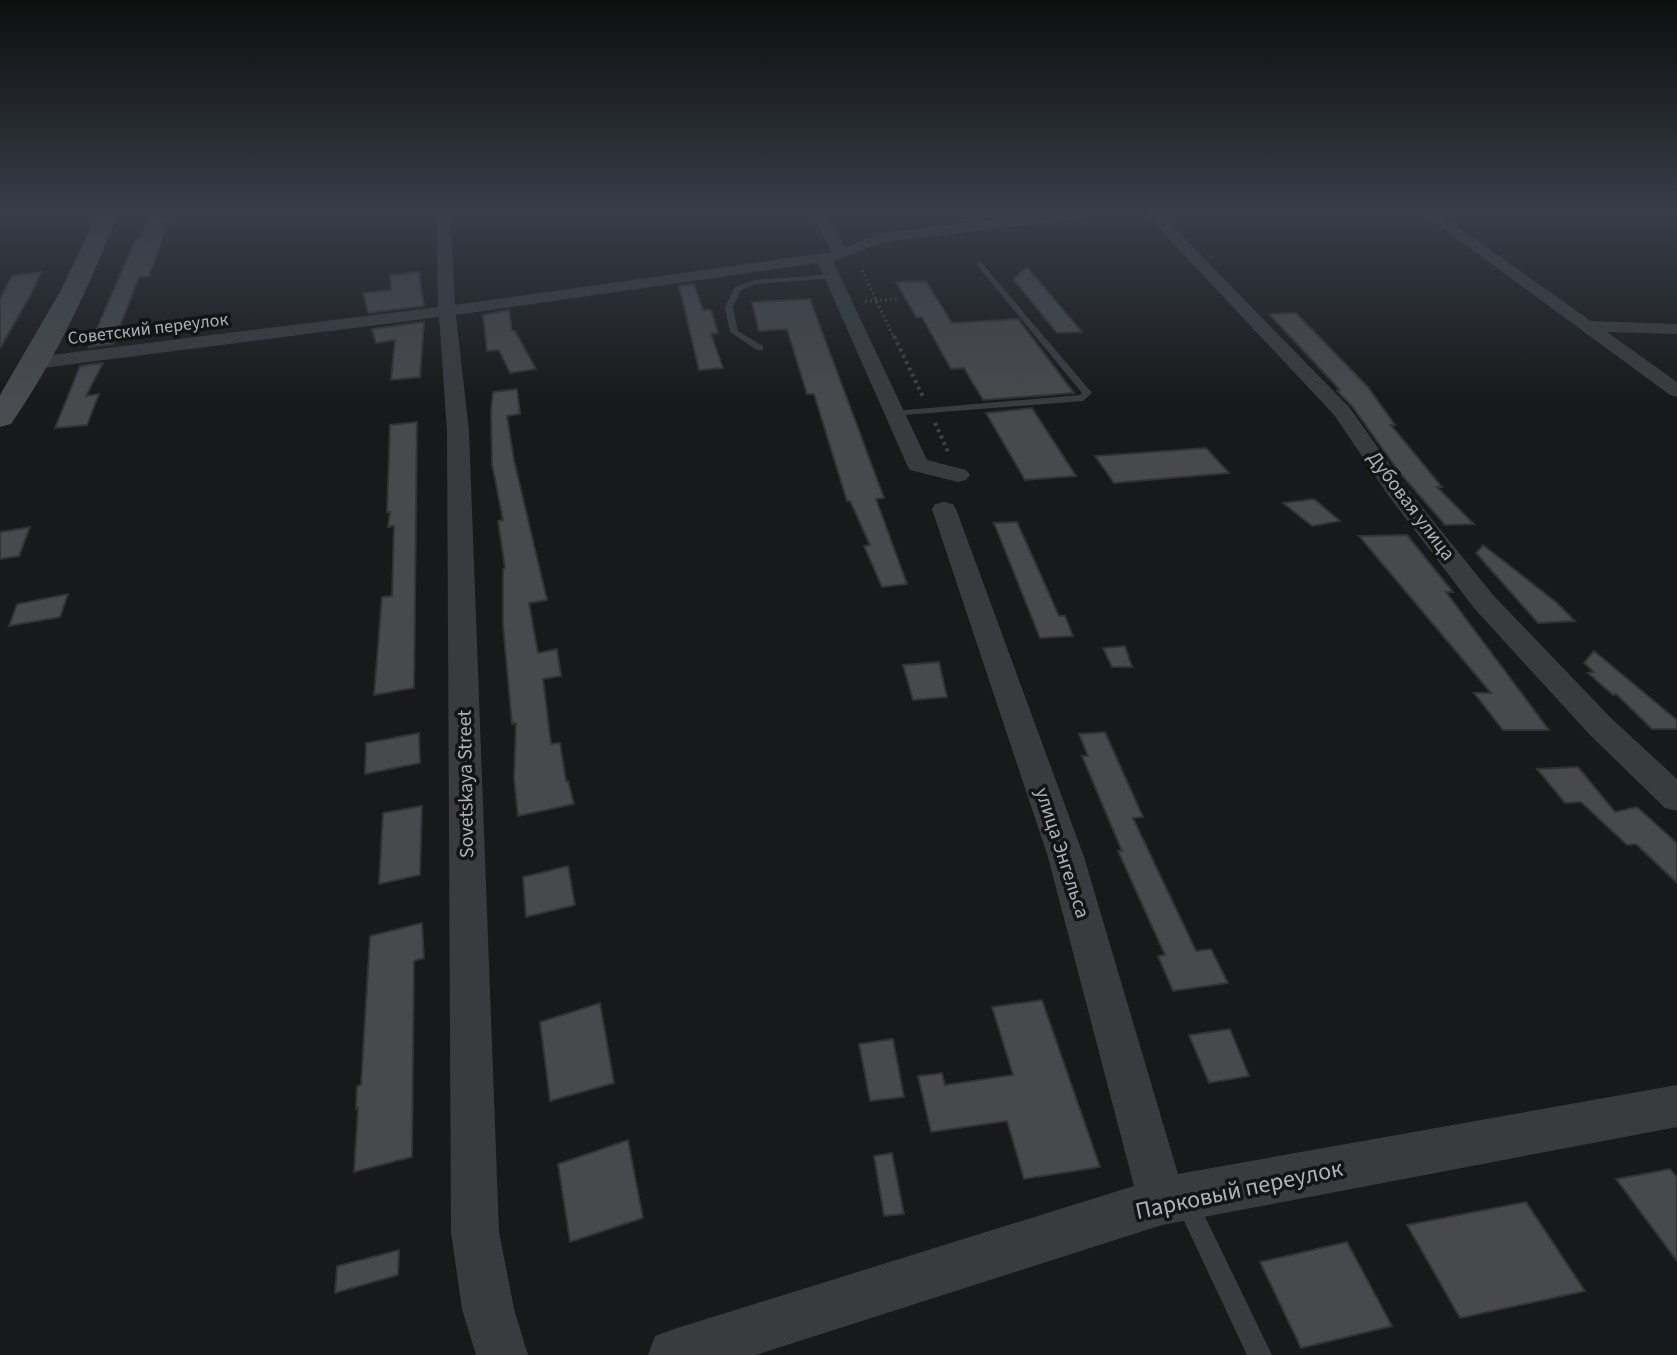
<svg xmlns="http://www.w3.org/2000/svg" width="1677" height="1355" font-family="'Source Sans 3',sans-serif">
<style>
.building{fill:#48494d;stroke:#333336;stroke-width:2}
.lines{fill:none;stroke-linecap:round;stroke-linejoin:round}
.path-far1{stroke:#404246;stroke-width:3;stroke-dasharray:2 3;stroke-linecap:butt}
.path{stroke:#404246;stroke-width:4;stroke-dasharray:3 4;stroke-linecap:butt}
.lane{fill:#3a3b3f;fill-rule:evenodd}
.street{fill:#3a3b3f;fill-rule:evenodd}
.secondary{fill:#484b4f;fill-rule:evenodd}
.labels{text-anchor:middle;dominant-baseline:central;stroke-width:7;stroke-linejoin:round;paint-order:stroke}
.far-street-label{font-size:18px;fill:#acb2b9;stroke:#131415}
.street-label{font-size:20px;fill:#acb2b9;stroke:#131415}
.near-street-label{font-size:24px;fill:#acb2b9;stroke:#131415}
</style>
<rect width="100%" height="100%" fill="#18191a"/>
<g class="building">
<polygon points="171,216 149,276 139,277 113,344 89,347 136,238 139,240 148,218"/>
<polygon points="1027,267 1082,332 1057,333 1013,279"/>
<polygon points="41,272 30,296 0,348 0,299 12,276"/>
<polygon points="419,272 424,306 368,313 363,293 391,290 390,275"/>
<polygon points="926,281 952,323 1018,319 1074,393 983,400 964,368 951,369 922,317 916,317 896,282"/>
<polygon points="694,284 703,310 711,310 718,333 711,334 723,368 699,370 679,286"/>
<polygon points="810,299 884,498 876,499 907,584 882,587 864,546 870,545 850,501 847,501 814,394 807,394 787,329 759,331 752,302"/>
<polygon points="509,310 512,331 515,331 536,369 510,373 499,350 487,351 483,315"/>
<polygon points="1296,313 1368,387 1395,425 1391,425 1442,487 1437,487 1474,524 1445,525 1399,472 1352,406 1337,391 1340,390 1269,314"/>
<polygon points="424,322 420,377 391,380 395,340 376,343 372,329"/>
<polygon points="103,363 86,396 99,394 87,425 55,428 80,366"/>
<polygon points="517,389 520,414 507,416 514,460 547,600 529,603 538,653 557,649 561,676 543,679 551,744 560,743 566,781 568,781 574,804 518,816 514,778 516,723 512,724 503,625 503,569 505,568 498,521 503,520 492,464 491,410 493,392"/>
<polygon points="1032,408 1076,476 1025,480 986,413"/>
<polygon points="417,422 414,688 374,695 382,597 392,596 394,526 388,527 390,512 387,512 390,425"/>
<polygon points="1206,448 1229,473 1114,483 1095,456"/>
<polygon points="1314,499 1340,521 1312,526 1283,503"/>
<polygon points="1017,522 1059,616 1065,616 1073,636 1040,638 994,523"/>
<polygon points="30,527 19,556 0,559 0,532"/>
<polygon points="1407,535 1453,592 1446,592 1549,730 1503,730 1474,693 1491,693 1359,536"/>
<polygon points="1483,545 1556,602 1575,621 1538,623 1476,553"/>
<polygon points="68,594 60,617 9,626 17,604"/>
<polygon points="1125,646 1132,667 1112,667 1103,648"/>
<polygon points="1594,651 1677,720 1677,729 1652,729 1616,694 1613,695 1588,673 1594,672 1584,663"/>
<polygon points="939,662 947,697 913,700 903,665"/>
<polygon points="1105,732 1143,817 1133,818 1196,951 1211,949 1228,983 1173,991 1158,956 1165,955 1118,851 1122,851 1082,756 1088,756 1079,734"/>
<polygon points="419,733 420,763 365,774 366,743"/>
<polygon points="1578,767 1615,812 1637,807 1677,843 1677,883 1636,844 1627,845 1581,802 1565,803 1537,769"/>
<polygon points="422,806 420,875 379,884 383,813"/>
<polygon points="568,866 575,905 526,917 523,877"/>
<polygon points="422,923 424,958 414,961 412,1157 354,1172 358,1108 356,1109 357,1086 361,1085 370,936"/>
<polygon points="1042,1000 1100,1167 1024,1179 1007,1121 931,1132 918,1076 942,1073 945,1085 1013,1075 992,1007"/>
<polygon points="600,1003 614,1083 550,1101 540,1022"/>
<polygon points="1230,1029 1249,1076 1209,1083 1189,1035"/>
<polygon points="893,1039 904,1097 870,1101 859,1044"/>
<polygon points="628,1140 643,1218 570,1242 558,1164"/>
<polygon points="892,1153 904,1214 884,1216 874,1156"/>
<polygon points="1670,1169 1677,1177 1677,1261 1616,1179"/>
<polygon points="1526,1202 1585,1291 1460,1318 1407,1225"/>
<polygon points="1347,1242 1392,1326 1301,1348 1260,1262"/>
<polygon points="399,1250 398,1275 335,1293 337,1266"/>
</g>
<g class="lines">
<g class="path-far1">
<polyline points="862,270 894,338"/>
<polyline points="865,301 898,299"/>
</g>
<g class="path">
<polyline points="894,336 924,399"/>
<polyline points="935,423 949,454"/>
</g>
<g class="lane">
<polygon points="980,261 1092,393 1083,401 891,416 891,412 894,411 1080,395 1082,393 977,265 976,263"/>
<polygon points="832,274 835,274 835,278 756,284 741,290 733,307 738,331 763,346 763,350 757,350 730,332 725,307 735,287 755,280"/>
<polygon points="1187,1193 1195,1196 1272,1355 1247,1355 1176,1204 1179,1196"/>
</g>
<g class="street">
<polygon points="436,210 450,210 455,305 831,252 810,210 824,210 845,248 881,233 1082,210 1126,210 1119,214 884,242 833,261 927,460 966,470 970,475 966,480 958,482 910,470 907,465 818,263 456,315 469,431 499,1232 514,1309 528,1355 476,1355 462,1309 451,1232 447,431 439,317 35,369 25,363 35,357 438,307"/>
<polygon points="1142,210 1157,210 1350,408 1404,485 1494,596 1610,717 1677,779 1677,811 1665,808 1588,733 1474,608 1388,495 1335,416"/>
<polygon points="1418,210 1434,210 1591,321 1677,324 1677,334 1607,332 1677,382 1677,397 1670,395"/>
<polygon points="944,502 953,504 956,509 1084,857 1178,1174 1677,1085 1677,1127 1162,1225 756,1355 648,1355 655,1336 674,1329 1134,1186 1048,857 932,509 935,504"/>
</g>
<path class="secondary" d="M99 210H119C91 284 56 359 11 424L0 427V395L61 290Z"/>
</g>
<linearGradient id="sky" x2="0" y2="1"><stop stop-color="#0d0e0e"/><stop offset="0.53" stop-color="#373e49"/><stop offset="1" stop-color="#373e49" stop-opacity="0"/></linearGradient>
<rect width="1677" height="400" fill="url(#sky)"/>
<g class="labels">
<g class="far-street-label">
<text transform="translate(148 329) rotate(-7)">Советский переулок</text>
</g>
<g class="street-label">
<text transform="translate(1411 506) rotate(53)">Дубовая улица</text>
<text transform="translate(466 784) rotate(-91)">Sovetskaya Street</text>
<text transform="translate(1062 853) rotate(72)">улица Энгельса</text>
</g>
<g class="near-street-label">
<text transform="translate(1239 1190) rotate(-12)">Парковый переулок</text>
</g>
</g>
</svg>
